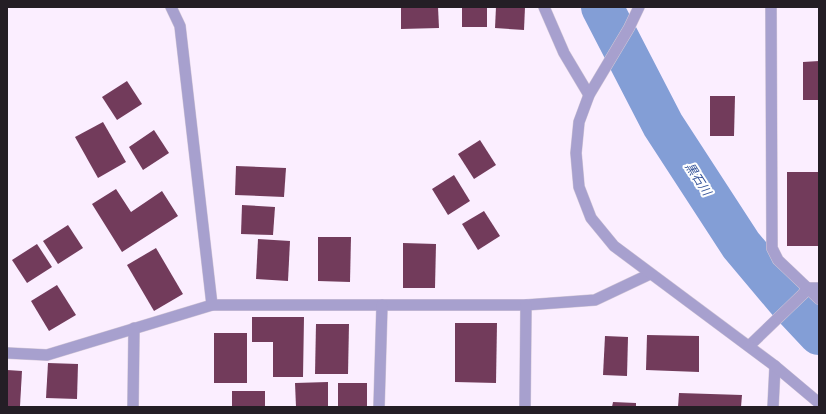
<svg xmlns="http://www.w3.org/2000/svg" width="826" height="414" font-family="Figtree,'Noto Sans JP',sans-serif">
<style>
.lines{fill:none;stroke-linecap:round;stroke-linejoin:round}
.river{stroke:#839ed6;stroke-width:42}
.building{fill:#723b5b}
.service-casing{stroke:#d4c9d8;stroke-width:12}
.minor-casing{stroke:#d4c9d8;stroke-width:12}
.tertiary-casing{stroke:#d4c9d8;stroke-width:12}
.service{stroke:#a7a0ce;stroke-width:11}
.minor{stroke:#a7a0ce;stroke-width:11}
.tertiary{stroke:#a7a0ce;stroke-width:11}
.labels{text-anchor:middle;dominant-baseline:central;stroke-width:4;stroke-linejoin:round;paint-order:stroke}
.water-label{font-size:12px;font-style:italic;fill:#365499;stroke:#fff}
</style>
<rect width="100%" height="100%" fill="#fbeeff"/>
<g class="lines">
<polyline class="river" points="602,7 663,125 741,245 789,302 819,334"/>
</g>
<g class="building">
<polygon points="401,7 438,7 439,28 401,29"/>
<rect x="462" y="7" width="25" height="20"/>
<polygon points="496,7 525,7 524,30 495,28"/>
<polygon points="819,61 819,100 803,100 803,62"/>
<polygon points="127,81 142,104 117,120 102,97"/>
<polygon points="710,96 735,96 734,136 710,136"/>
<polygon points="103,122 126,162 98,178 75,137"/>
<polygon points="154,130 169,153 143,170 129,147"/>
<polygon points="480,140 496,165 474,179 458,154"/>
<polygon points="236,166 286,168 284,197 235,195"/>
<rect x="787" y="172" width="32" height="74"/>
<polygon points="454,175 470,201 448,215 432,189"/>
<polygon points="116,189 131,212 162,191 178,216 122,252 92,204"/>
<polygon points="242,205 275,207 273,235 241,234"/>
<polygon points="484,211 500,236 478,250 462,224"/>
<polygon points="68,225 83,248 58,264 43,241"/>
<polygon points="318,237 351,237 350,282 318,281"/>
<polygon points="258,239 290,241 288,281 256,279"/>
<polygon points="403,243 436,244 435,288 403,288"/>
<polygon points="37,244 52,267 27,283 12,260"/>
<polygon points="156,248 183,294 154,311 127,265"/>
<polygon points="57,285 76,315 49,331 31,301"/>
<polygon points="252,317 304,317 303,377 273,377 273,342 252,342"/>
<polygon points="455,323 497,323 496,383 455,382"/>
<polygon points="316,324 349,324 348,374 315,374"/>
<rect x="214" y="333" width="33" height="50"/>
<polygon points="647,335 699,336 699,372 646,370"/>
<polygon points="605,336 628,337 627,376 603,375"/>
<polygon points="48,363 78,364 77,399 46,398"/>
<polygon points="7,370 22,371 20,406 7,406"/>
<polygon points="328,382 328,407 296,407 295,383"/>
<rect x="338" y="383" width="29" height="24"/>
<rect x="232" y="391" width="33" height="16"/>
<polygon points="679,393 742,395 741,407 678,407"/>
<polygon points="613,402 636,403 636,407 612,407"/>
</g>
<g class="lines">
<defs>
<polyline id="service" points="803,294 807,288 819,288"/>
<g id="minor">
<polyline points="171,7 180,26 212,305"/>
<polyline points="544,7 564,53 589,95"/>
<polyline points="771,7 772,248 778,260 819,299"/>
<polyline points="749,346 803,294"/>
<polyline points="7,353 47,355 212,305 526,305 595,300 650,274"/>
<polyline points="133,407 134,328"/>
<polyline points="379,407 382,305"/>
<polyline points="525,407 526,305"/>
<polyline points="773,407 775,366"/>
</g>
<polyline id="tertiary" points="639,7 629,28 589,95 579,122 576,153 579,187 591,218 614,246 775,366 819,403"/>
</defs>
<use href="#service" class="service-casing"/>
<use href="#minor" class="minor-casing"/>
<use href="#tertiary" class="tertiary-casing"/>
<use href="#service" class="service"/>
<use href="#minor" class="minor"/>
<use href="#tertiary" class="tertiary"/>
</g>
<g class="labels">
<g class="water-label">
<text transform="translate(698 179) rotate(57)">黒石川</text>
</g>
</g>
<rect width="826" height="414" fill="none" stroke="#241e25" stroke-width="16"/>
</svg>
